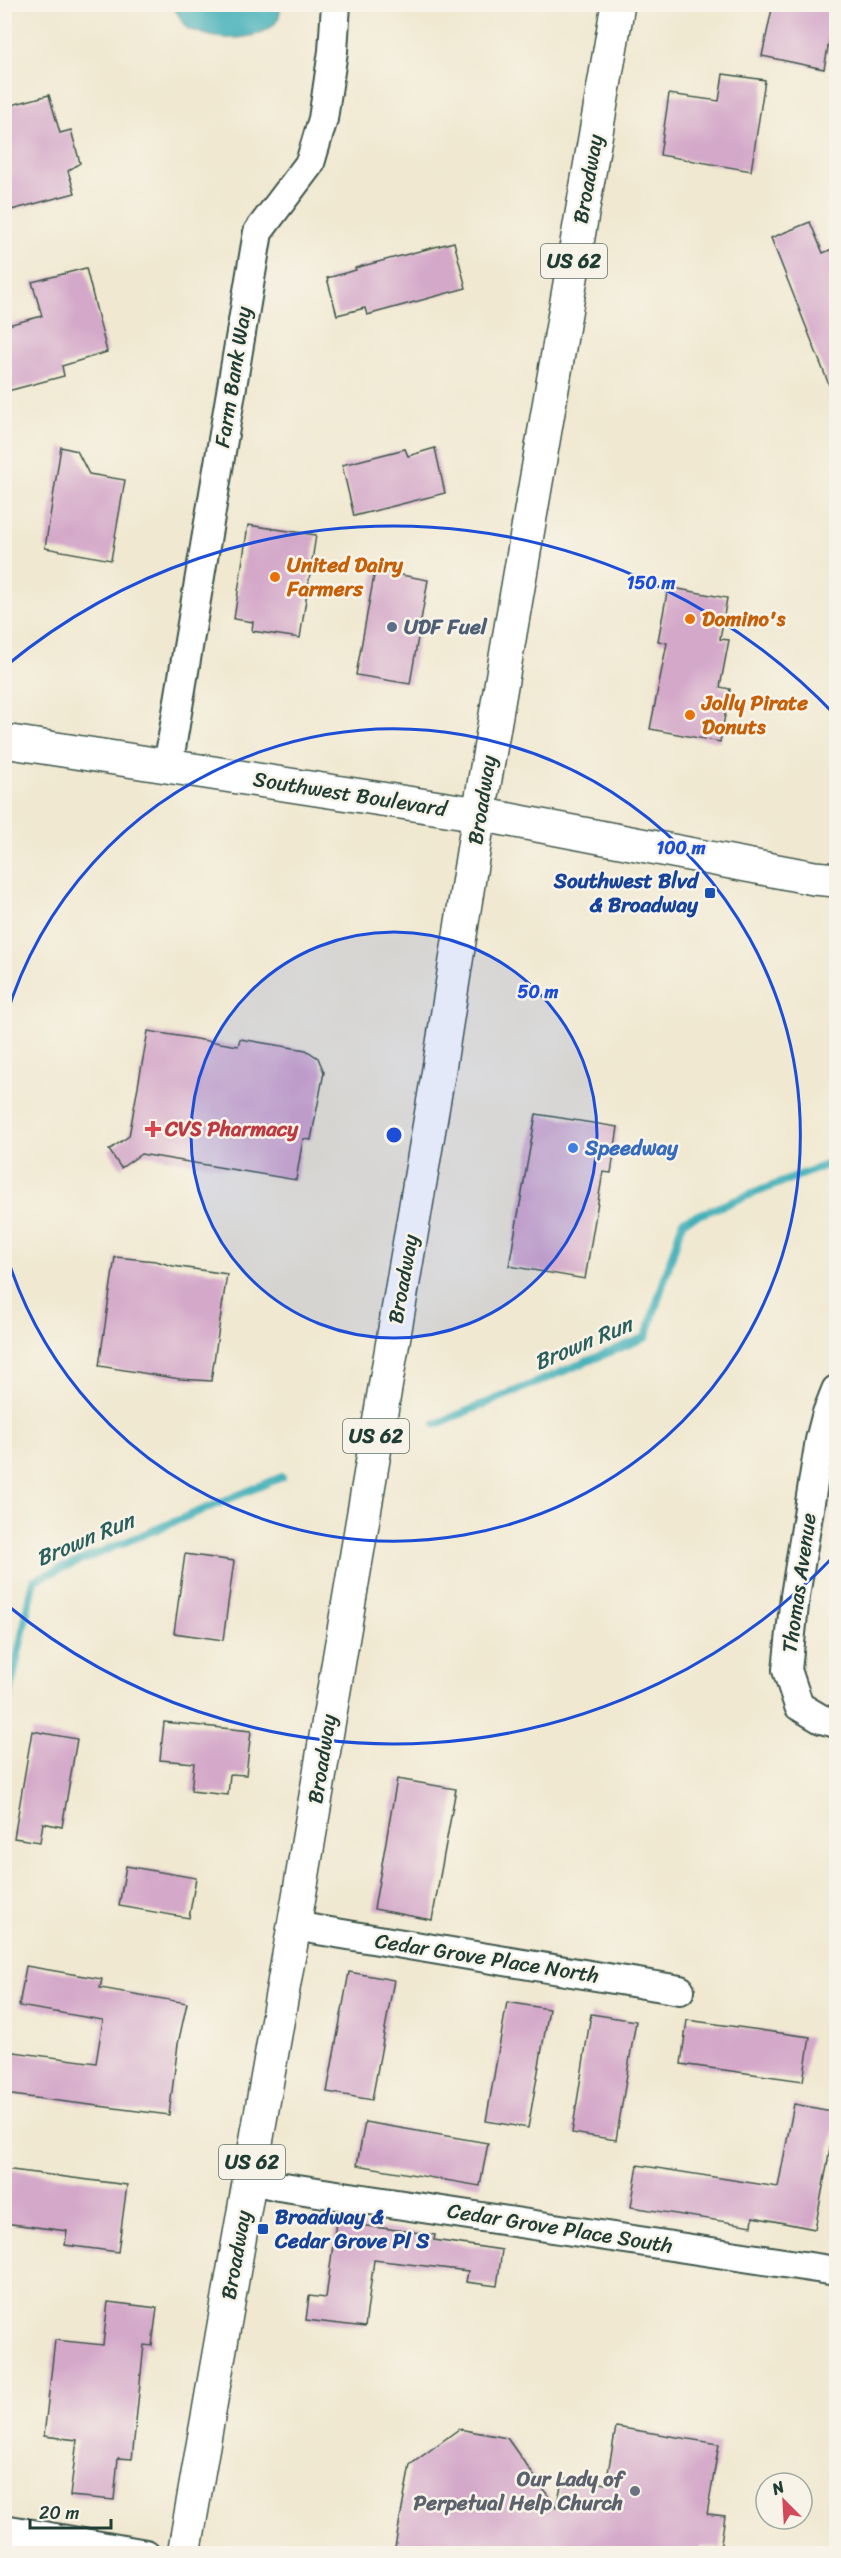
<svg xmlns="http://www.w3.org/2000/svg" width="841" height="2558" font-family="Sriracha,sans-serif">
<style>
.water{fill:#3fafb8;stroke:#2f7676;stroke-width:1.5}
.lines{fill:none;stroke-linecap:round;stroke-linejoin:round}
.stream{stroke:#3fafb8;stroke-width:8}
.building{fill:#d4a8c9}
.street-casing{stroke:#3e574b;stroke-width:32}
.secondary-casing{stroke:#3e574b;stroke-width:36}
.primary-casing{stroke:#3e574b;stroke-width:36}
.street{stroke:#fff;stroke-width:28}
.secondary{stroke:#fff;stroke-width:33}
.primary{stroke:#fff;stroke-width:33}
.ring{fill:none;stroke:#1d4ed8;stroke-width:3}
.food-dot{fill:#e8710a;stroke:#f7f3e8;stroke-width:2}
.service-dot{fill:#5c6f8a;stroke:#f7f3e8;stroke-width:2}
.transit-dot{fill:#1a4fb4;stroke:#f7f3e8;stroke-width:2}
.health-dot{fill:#e0444e;stroke:#f7f3e8;stroke-width:2}
.shop-dot{fill:#3f7fe0;stroke:#f7f3e8;stroke-width:2}
.worship-dot{fill:#6b7280;stroke:#f7f3e8;stroke-width:2}
.labels{text-anchor:middle;dominant-baseline:central;stroke-width:5;stroke-linejoin:round;paint-order:stroke}
.shield{fill:#f7f3e8;stroke:#60746a;stroke-width:1.5}
.shield-label{font-size:20px;font-weight:bold;fill:#1f3d34}
.street-label{font-size:21px;fill:#1f3d34;stroke:#f7f3e8}
.food-label{font-size:21px;font-weight:bold;fill:#c56008;stroke:#f7f3e8;text-anchor:start}
.service-label{font-size:21px;font-weight:bold;fill:#4e5e75;stroke:#f7f3e8;text-anchor:start}
.transit-label{font-size:21px;font-weight:bold;fill:#164399;stroke:#f7f3e8;text-anchor:end}
.health-label{font-size:21px;font-weight:bold;fill:#be3a42;stroke:#f7f3e8;text-anchor:start}
.shop-label{font-size:21px;font-weight:bold;fill:#366cbe;stroke:#f7f3e8;text-anchor:start}
.worship-label{font-size:21px;font-weight:bold;fill:#5b616d;stroke:#f7f3e8;text-anchor:end}
.water-label{font-size:22px;font-style:italic;fill:#295f5c;stroke:#f7f3e8}
.centre{fill:#1d4ed8;stroke:#f7f3e8;stroke-width:3}
.ring-label{font-size:18px;text-anchor:middle;font-weight:bold;fill:#1d4ed8;stroke:#f7f3e8;stroke-width:5;stroke-linejoin:round;paint-order:stroke}
</style>
<rect width="100%" height="100%" fill="#f7f3e8"/>
<filter id="ink" filterUnits="userSpaceOnUse"><feTurbulence type="fractalNoise" baseFrequency=".0167" numOctaves="2"/><feDisplacementMap in="SourceGraphic" scale="12" xChannelSelector="R" yChannelSelector="G"/><feConvolveMatrix kernelMatrix="1 2 1 2 8 2 1 2 1" color-interpolation-filters="sRGB"/></filter>
<filter id="wash" filterUnits="userSpaceOnUse"><feTurbulence type="fractalNoise" baseFrequency=".008" numOctaves="4" result="noise"/><feDisplacementMap in="SourceGraphic" scale="24" xChannelSelector="R" yChannelSelector="G"/><feGaussianBlur stdDeviation="1.35" result="paint"/><feColorMatrix in="noise" values="0 0 0 0 0 0 0 0 0 0 0 0 0 0 0 0 0 1.4 0 .05"/><feComposite in="paint" operator="in"/></filter>
<g filter="url(#wash)">
<rect width="100%" height="100%" fill="#f0e8d0"/>
<path class="water" d="M172 5H280C283 33 247 39 224 38 213 38 199 32 188 29Z"/>
<g class="lines">
<g class="stream">
<polyline points="436,1424 646,1337 683,1221 836,1161"/>
<polyline points="4,1719 34,1580 282,1477"/>
</g>
</g>
<g id="blocks">
<g class="building">
<polygon points="773,4 836,4 824,69 762,56"/>
<polygon points="723,74 765,80 751,171 660,155 669,94 719,101"/>
<polygon points="49,95 60,133 71,130 80,163 68,171 75,193 4,212 4,107"/>
<polygon points="810,222 823,253 837,247 835,400 771,238"/>
<polygon points="454,242 466,288 367,315 365,308 337,315 327,278 356,270 355,268"/>
<polygon points="86,268 107,352 62,366 64,376 4,392 4,326 42,316 32,282"/>
<polygon points="61,447 77,451 89,474 125,480 111,560 45,548"/>
<polygon points="435,448 445,493 354,516 342,465 405,449 408,456"/>
<polygon points="248,525 316,535 300,638 252,631 253,622 234,619"/>
<polygon points="375,570 428,580 410,684 356,675"/>
<polygon points="668,587 727,598 720,639 729,640 720,687 730,689 720,742 650,729 667,643 658,641"/>
<polygon points="148,1031 238,1046 240,1039 306,1050 318,1058 324,1072 311,1140 303,1139 296,1180 141,1154 121,1168 109,1150 129,1136"/>
<polygon points="536,1114 618,1127 611,1173 603,1172 585,1279 509,1266"/>
<polygon points="115,1257 156,1261 173,1266 227,1274 211,1381 180,1379 99,1366"/>
<polygon points="185,1554 234,1561 223,1640 174,1633"/>
<polygon points="164,1722 251,1731 246,1775 230,1774 228,1795 191,1791 194,1763 160,1760"/>
<polygon points="32,1731 77,1739 62,1827 43,1823 40,1842 14,1838"/>
<polygon points="397,1779 456,1789 432,1920 374,1909"/>
<polygon points="126,1866 196,1878 189,1918 119,1906"/>
<polygon points="26,1966 102,1979 100,1988 187,2003 178,2044 169,2115 4,2094 7,2051 96,2063 103,2020 19,2006"/>
<polygon points="349,1972 394,1980 372,2100 327,2092"/>
<polygon points="507,2002 549,2009 528,2128 486,2121"/>
<polygon points="591,2014 636,2021 616,2140 572,2133"/>
<polygon points="687,2020 810,2037 803,2081 681,2064"/>
<polygon points="794,2104 837,2112 815,2229 753,2217 752,2226 631,2207 638,2165 778,2187"/>
<polygon points="365,2122 488,2143 480,2186 357,2165"/>
<polygon points="4,2169 127,2185 118,2252 65,2245 67,2231 4,2223"/>
<polygon points="336,2222 435,2235 434,2240 502,2250 497,2286 466,2282 468,2271 374,2260 365,2327 306,2320 309,2296 326,2298"/>
<polygon points="108,2302 157,2308 152,2346 144,2345 132,2459 118,2458 114,2500 70,2496 77,2440 44,2436 55,2340 103,2345"/>
<polygon points="616,2427 719,2444 707,2514 725,2516 720,2549 700,2546 699,2553 405,2553 395,2547 410,2465 459,2429 507,2438 556,2507 563,2478 606,2484"/>
</g>
</g>
</g>
<g filter="url(#ink)">
<use href="#blocks" fill-opacity="0" stroke="#3e574b" stroke-width="1.5"/>
<g class="lines">
<defs>
<g id="street">
<polyline points="168,766 258,232 310,163 323,119 333,51 336,4"/>
<polyline points="836,1390 827,1413 820,1440 795,1596 787,1670 799,1706 821,1719 836,1723"/>
<polyline points="294,1926 680,1990"/>
<polyline points="249,2179 278,2186 836,2271"/>
<polyline points="4,2529 146,2554"/>
</g>
<polyline id="secondary" points="4,741 479,814 814,878 836,880"/>
<polyline id="primary" points="184,2554 294,1926 439,1069 479,814 618,4"/>
</defs>
<use href="#street" class="street-casing"/>
<use href="#secondary" class="secondary-casing"/>
<use href="#primary" class="primary-casing"/>
<use href="#street" class="street"/>
<use href="#secondary" class="secondary"/>
<use href="#primary" class="primary"/>
</g>
</g>
<circle cx="394" cy="1135" r="203" fill="#1d4ed8" fill-opacity=".12"/>
<g class="ring">
<circle cx="394" cy="1135" r="203"/>
<path d="M5 1020A406 406 0 1 1 5 1250"/>
<path d="M836 1554A609 609 0 0 1 7 1605M7 665A609 609 0 0 1 836 716"/>
</g>
<g class="food-dot">
<circle cx="275" cy="577" r="6"/>
<circle cx="690" cy="619" r="6"/>
<circle cx="690" cy="715" r="6"/>
</g>
<circle class="service-dot" cx="392" cy="627" r="6"/>
<g class="transit-dot">
<rect x="704" y="887" width="12" height="12" rx="3"/>
<rect x="257" y="2223" width="12" height="12" rx="3"/>
</g>
<path class="health-dot" d="M150 1120h6v6h6v6h-6v6h-6v-6h-6v-6h6z"/>
<circle class="shop-dot" cx="573" cy="1148" r="6"/>
<circle class="worship-dot" cx="635" cy="2491" r="6"/>
<g class="labels">
<g class="shield">
<rect x="541" y="244" width="66" height="34" rx="4.5"/>
<rect x="343" y="1419" width="66" height="34" rx="4.5"/>
<rect x="219" y="2145" width="66" height="34" rx="4.5"/>
</g>
<g class="shield-label">
<text x="574" y="261">US 62</text>
<text x="376" y="1436">US 62</text>
<text x="252" y="2162">US 62</text>
</g>
<g class="street-label">
<text transform="translate(588 179) rotate(-80)">Broadway</text>
<text transform="translate(233 377) rotate(-81)">Farm Bank Way</text>
<text transform="translate(350 794) rotate(9)">Southwest Boulevard</text>
<text transform="translate(482 800) rotate(-81)">Broadway</text>
<text transform="translate(403 1279) rotate(-80)">Broadway</text>
<text transform="translate(799 1583) rotate(-82)">Thomas Avenue</text>
<text transform="translate(322 1759) rotate(-81)">Broadway</text>
<text transform="translate(487 1958) rotate(9)">Cedar Grove Place North</text>
<text transform="translate(560 2228) rotate(9)">Cedar Grove Place South</text>
<text transform="translate(236 2255) rotate(-80)">Broadway</text>
</g>
<g class="food-label">
<text x="287" y="565">United Dairy<tspan x="287" dy="24">Farmers</tspan></text>
<text x="702" y="619">Domino's</text>
<text x="702" y="703">Jolly Pirate<tspan x="702" dy="24">Donuts</tspan></text>
</g>
<g class="service-label">
<text x="404" y="627">UDF Fuel</text>
</g>
<g class="transit-label">
<text x="698" y="881">Southwest Blvd<tspan x="698" dy="24">&amp; Broadway</tspan></text>
<text x="275" y="2217" text-anchor="start">Broadway &amp;<tspan x="275" dy="24">Cedar Grove Pl S</tspan></text>
</g>
<g class="health-label">
<text x="165" y="1129">CVS Pharmacy</text>
</g>
<g class="shop-label">
<text x="585" y="1148">Speedway</text>
</g>
<g class="worship-label">
<text x="623" y="2479">Our Lady of<tspan x="623" dy="24">Perpetual Help Church</tspan></text>
</g>
<g class="water-label">
<text transform="translate(583 1343) rotate(-23)">Brown Run</text>
<text transform="translate(85 1539) rotate(-23)">Brown Run</text>
</g>
</g>
<circle cx="394" cy="1135" r="9" class="centre"/>
<g class="ring-label">
<text x="651" y="589">150 m</text>
<text x="681" y="854">100 m</text>
<text x="538" y="998">50 m</text>
</g>
<rect width="841" height="2558" fill="none" stroke="#f7f3e8" stroke-width="24"/>
<g transform="translate(784 2501) rotate(336)"><circle r="28" fill="#f7f3e8" stroke="#a1aaa0" stroke-width="1.5"/>
<path d="M0-4.5L10 22L0 15L-10 22Z" fill="#d1495b"/>
<text y="-9" font-size="16" font-weight="bold" text-anchor="middle" fill="#1f3d34">N</text>
</g>
<path d="M30 2519v9h81v-9" fill="none" stroke="#1f3d34" stroke-width="3"/>
<text x="39" y="2519" font-size="18" fill="#1f3d34" stroke="#f7f3e8" stroke-width="4.5" paint-order="stroke">20 m</text>
</svg>
